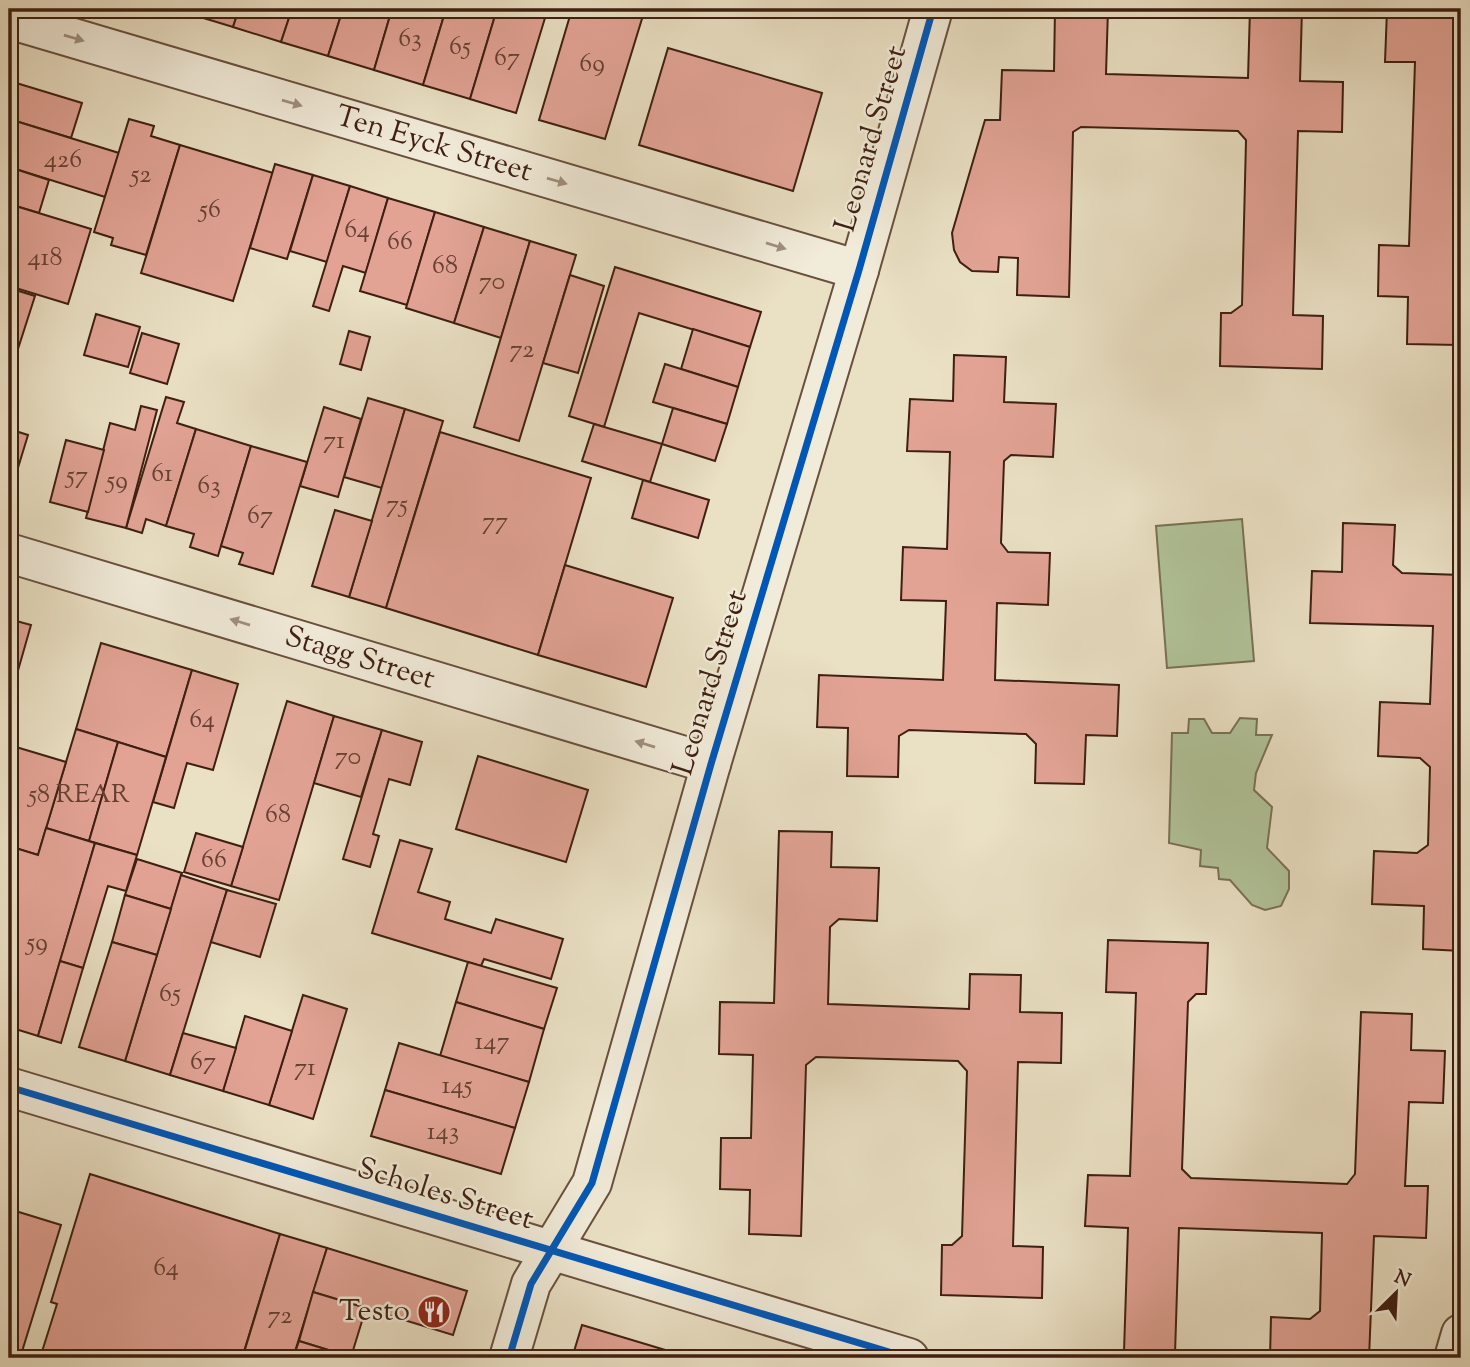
<svg xmlns="http://www.w3.org/2000/svg" width="1470" height="1367" font-family="'Sorts Mill Goudy',serif">
<style>
.green{fill:#b1c399;stroke:#787155;stroke-width:2}
.building{fill:#e2a395;stroke:#3e1f11;stroke-width:2}
.lines{fill:none;stroke-linecap:round;stroke-linejoin:round}
.minor-casing{stroke:#694f3e;stroke-width:42}
.minor{stroke:#f1ebd9;stroke-width:38}
.cycleway-casing{stroke:#f1ebd9;stroke-width:11}
.cycleway{stroke:#0057b8;stroke-width:7}
.oneway{fill:#a08f7f}
.labels{text-anchor:middle;dominant-baseline:central;stroke-width:5;stroke-linejoin:round;paint-order:stroke}
.number-label{font-size:26px;fill:#674032}
.street-label{font-size:30px;fill:#3e1f11;stroke:#f1ebd9}
.poi-label{font-size:30px;fill:#3e1f11;stroke:#f1ebd9;text-anchor:end}
</style>
<rect width="100%" height="100%" fill="#eae0c4"/>
<filter id="stains"><feTurbulence type="fractalNoise" baseFrequency=".00286" numOctaves="4"/><feColorMatrix values="0 0 0 0 .2 0 0 0 0 .09 0 0 0 0 .02 0 0 0 .5 -.17"/></filter>
<radialGradient id="worn" r=".72"><stop offset=".6" stop-color="#630" stop-opacity="0"/><stop offset="1" stop-color="#630" stop-opacity=".3"/></radialGradient>
<g class="green">
<polygon points="1242,519 1254,661 1167,668 1156,526"/>
<polygon points="1240,718 1257,719 1256,735 1272,735 1256,773 1254,790 1272,807 1267,848 1289,871 1289,889 1281,906 1265,910 1252,905 1230,880 1219,879 1218,868 1200,866 1201,850 1169,843 1172,733 1188,733 1189,719 1204,719 1212,733 1230,733"/>
</g>
<g class="building">
<polygon points="188,9 239,9 233,27 187,13"/>
<polygon points="239,9 292,9 281,42 233,27"/>
<polygon points="292,9 343,9 328,56 281,42"/>
<polygon points="343,9 392,9 374,70 328,56"/>
<polygon points="392,9 446,9 423,85 374,70"/>
<polygon points="446,9 497,9 470,99 423,85"/>
<polygon points="497,9 516,9 545,18 516,113 470,99"/>
<polygon points="572,9 645,9 605,139 539,120"/>
<polygon points="1055,9 1108,9 1106,74 1248,78 1250,9 1302,9 1300,81 1343,82 1342,132 1298,131 1293,315 1323,316 1322,369 1220,366 1221,313 1231,313 1242,305 1246,140 1238,131 1081,127 1073,132 1069,297 1017,295 1018,258 999,257 998,272 972,271 960,262 954,250 952,233 985,120 1000,120 1002,70 1054,71"/>
<polygon points="1387,10 1461,12 1461,218 1458,345 1407,344 1408,297 1378,296 1379,245 1409,246 1415,62 1385,62"/>
<polygon points="668,48 822,93 793,191 639,145"/>
<polygon points="13,82 82,103 71,138 9,119 9,97"/>
<polygon points="9,119 119,153 105,197 9,167"/>
<polygon points="129,119 154,126 151,136 180,145 146,255 111,245 113,238 94,232"/>
<polygon points="180,145 273,173 233,301 141,273"/>
<polygon points="275,164 313,175 287,259 250,248"/>
<polygon points="9,167 49,180 39,213 9,204"/>
<polygon points="313,175 350,186 327,262 290,251"/>
<polygon points="350,186 388,198 366,273 343,266 329,311 313,306"/>
<polygon points="388,198 435,212 407,305 360,291"/>
<polygon points="9,204 91,229 68,304 9,286"/>
<polygon points="435,212 484,227 454,323 406,308"/>
<polygon points="484,227 530,241 501,338 454,323"/>
<polygon points="530,241 576,255 519,441 474,427"/>
<polygon points="615,267 761,312 750,347 639,313 604,427 569,416"/>
<polygon points="570,275 604,286 578,373 543,363"/>
<polygon points="9,288 35,296 17,352 9,350"/>
<polygon points="96,314 140,327 128,367 84,355"/>
<polygon points="693,329 750,347 738,387 681,369"/>
<polygon points="349,331 370,337 361,370 340,364"/>
<polygon points="142,333 179,344 167,384 130,373"/>
<polygon points="9,350 17,352 9,380"/>
<polygon points="954,355 1006,357 1004,402 1056,404 1053,457 1011,455 1004,461 1001,543 1008,552 1050,553 1048,605 997,603 995,680 1119,685 1117,736 1086,735 1084,784 1035,783 1036,744 1026,734 909,730 899,736 898,777 847,776 848,728 817,727 819,675 943,680 946,601 901,600 903,547 947,549 950,452 907,451 910,399 953,401"/>
<polygon points="665,364 738,387 727,424 653,402"/>
<polygon points="166,397 184,402 177,423 196,429 166,526 146,519 142,533 126,528"/>
<polygon points="368,398 405,409 382,488 344,477"/>
<polygon points="141,406 157,410 126,528 86,518 110,423 135,430"/>
<polygon points="324,407 361,419 338,497 300,486"/>
<polygon points="673,408 727,424 715,461 662,444"/>
<polygon points="405,409 443,421 386,608 349,597"/>
<polygon points="594,424 662,444 650,482 582,461"/>
<polygon points="9,429 28,435 10,494 9,494"/>
<polygon points="196,429 251,446 218,556 190,547 194,534 166,526"/>
<polygon points="440,432 591,478 538,655 386,608"/>
<polygon points="66,440 104,450 88,512 50,502"/>
<polygon points="251,446 307,462 273,574 239,564 243,553 221,546"/>
<polygon points="643,480 709,500 698,538 632,518"/>
<polygon points="335,510 372,521 349,597 312,586"/>
<polygon points="1343,523 1395,525 1393,565 1402,573 1461,575 1461,951 1423,949 1424,906 1372,904 1374,851 1417,853 1428,845 1430,767 1420,758 1378,756 1380,702 1430,704 1433,626 1310,623 1312,571 1342,572"/>
<polygon points="565,565 673,598 646,687 538,655"/>
<polygon points="9,619 31,625 9,702"/>
<polygon points="101,643 192,670 166,757 76,729"/>
<polygon points="192,670 238,684 213,770 187,763 174,808 153,802"/>
<polygon points="287,701 334,716 279,900 231,886"/>
<polygon points="334,716 382,730 361,797 314,783"/>
<polygon points="76,729 118,742 89,841 46,828"/>
<polygon points="382,730 422,742 410,785 389,779 373,834 379,836 370,867 343,859"/>
<polygon points="118,742 166,757 137,855 89,841"/>
<polygon points="16,747 66,762 38,855 9,846 9,772"/>
<polygon points="478,756 588,790 566,862 456,829"/>
<polygon points="46,828 95,843 38,1036 9,1027 9,846 38,855"/>
<polygon points="779,831 832,832 831,867 879,868 877,921 839,919 830,927 828,1004 969,1009 970,974 1021,975 1020,1012 1062,1013 1061,1063 1018,1062 1013,1246 1043,1247 1042,1298 941,1295 942,1245 952,1245 962,1236 967,1071 958,1061 816,1057 806,1065 801,1236 749,1234 750,1190 720,1189 721,1138 751,1138 753,1055 719,1054 720,1002 774,1003"/>
<polygon points="196,833 243,847 231,886 184,872"/>
<polygon points="400,840 432,849 418,892 450,902 445,919 491,933 496,919 563,939 551,979 484,959 481,966 372,933"/>
<polygon points="95,843 137,855 126,891 108,886 83,968 60,961"/>
<polygon points="137,859 182,873 171,909 125,895"/>
<polygon points="181,875 227,890 170,1075 125,1061"/>
<polygon points="227,890 276,904 260,957 211,942"/>
<polygon points="125,895 171,909 157,955 112,942"/>
<polygon points="1108,940 1208,943 1206,994 1196,994 1188,1002 1182,1169 1191,1178 1347,1184 1355,1174 1361,1012 1412,1014 1411,1050 1445,1051 1443,1103 1409,1102 1405,1186 1428,1186 1426,1238 1374,1236 1369,1358 1270,1358 1271,1317 1310,1319 1320,1311 1322,1233 1179,1228 1175,1354 1124,1352 1128,1228 1085,1226 1088,1175 1130,1176 1136,993 1106,992"/>
<polygon points="112,942 157,955 125,1061 79,1047"/>
<polygon points="60,961 83,968 61,1043 38,1036"/>
<polygon points="468,962 557,988 544,1029 456,1002"/>
<polygon points="303,995 347,1009 313,1119 269,1105"/>
<polygon points="456,1002 544,1029 529,1082 440,1056"/>
<polygon points="245,1016 292,1031 269,1105 223,1091"/>
<polygon points="183,1033 236,1048 223,1091 170,1075"/>
<polygon points="399,1043 529,1082 515,1128 385,1090"/>
<polygon points="385,1090 515,1128 501,1174 371,1136"/>
<polygon points="90,1174 280,1234 242,1358 40,1358 57,1304 51,1302"/>
<polygon points="9,1209 61,1225 20,1358 9,1358"/>
<polygon points="280,1234 327,1248 293,1358 251,1358 243,1356"/>
<polygon points="327,1248 467,1291 453,1335 313,1292"/>
<polygon points="313,1292 366,1308 351,1357 299,1341"/>
<polygon points="582,1325 692,1358 572,1358"/>
<polygon points="299,1341 351,1357 355,1358 293,1358"/>
</g>
<g class="lines">
<defs>
<g id="minor">
<path id="s1" d="M9 19 859 270"/>
<path id="s2" d="M9 553 711 764"/>
<polyline points="9,1087 909,1358"/>
<polyline points="509,1358 531,1284 592,1183 711,764 859,270 933,9"/>
<polyline points="1454,1358 1461,1334"/>
</g>
</defs>
<use href="#minor" class="minor-casing"/>
<use href="#minor" class="minor"/>
<defs>
<g id="cycleway">
<polyline points="9,1087 909,1358"/>
<polyline points="509,1358 531,1284 592,1183 711,764 859,270 933,9"/>
</g>
</defs>
<use href="#cycleway" class="cycleway-casing"/>
<use href="#cycleway" class="cycleway"/>
</g>
<defs><path id="oneway-solid" d="M-6-.8H1V-3.2L6.5 0L1 3.2V.8H-6Z" transform="scale(1.75)"/></defs>
<g class="oneway">
<use href="#oneway-solid" transform="translate(74 38) rotate(16)"/>
<use href="#oneway-solid" transform="translate(292 103) rotate(16)"/>
<use href="#oneway-solid" transform="translate(557 181) rotate(16)"/>
<use href="#oneway-solid" transform="translate(776 246) rotate(17)"/>
<use href="#oneway-solid" transform="translate(240 622) rotate(-163)"/>
<use href="#oneway-solid" transform="translate(645 744) rotate(-163)"/>
</g>
<defs>
<symbol id="restaurant-disc" viewBox="-11 -11 22 22"><circle r="9.5" fill="#8f2418" stroke="#f1ebd9"/><path d="M-5-6h1v4h1v-4h1v4h1v-4h1v5L-1.5 .5V6h-2V.5L-5-1ZM5-6V6H3V1.5H1.5Q1.5-4 5-6Z" fill="#fff"/></symbol>
</defs>
<g fill-rule="evenodd">
<use href="#restaurant-disc" x="415" y="1293" width="38" height="38"/>
</g>
<g class="labels">
<g class="number-label">
<text x="410" y="39">63</text>
<text x="460" y="47">65</text>
<text x="507" y="58">67</text>
<text x="592" y="64">69</text>
<text x="63" y="160">426</text>
<text x="141" y="175">52</text>
<text x="210" y="210">56</text>
<text x="357" y="230">64</text>
<text x="400" y="242">66</text>
<text x="45" y="258">418</text>
<text x="445" y="266">68</text>
<text x="492" y="282">70</text>
<text x="522" y="350">72</text>
<text x="334" y="441">71</text>
<text x="162" y="474">61</text>
<text x="77" y="476">57</text>
<text x="117" y="481">59</text>
<text x="209" y="486">63</text>
<text x="397" y="505">75</text>
<text x="260" y="516">67</text>
<text x="495" y="522">77</text>
<text x="202" y="720">64</text>
<text x="348" y="757">70</text>
<text x="79" y="795">58 REAR</text>
<text x="278" y="815">68</text>
<text x="214" y="860">66</text>
<text x="37" y="943">59</text>
<text x="170" y="994">65</text>
<text x="492" y="1042">147</text>
<text x="203" y="1062">67</text>
<text x="305" y="1068">71</text>
<text x="457" y="1086">145</text>
<text x="443" y="1132">143</text>
<text x="166" y="1268">64</text>
<text x="280" y="1316">72</text>
</g>
<g class="street-label">
<text transform="translate(872 139) rotate(-74)">Leonard Street</text>
<text stroke="none"><textPath href="#s1" startOffset="443">Ten Eyck Street</textPath></text>
<text stroke="none"><textPath href="#s2" startOffset="366">Stagg Street</textPath></text>
<text transform="translate(711 683) rotate(-73)">Leonard Street</text>
<text transform="translate(445 1195) rotate(17)">Scholes Street</text>
</g>
<g class="poi-label">
<text x="410" y="1312">Testo</text>
</g>
</g>
<rect width="1470" height="1367" fill="none" stroke="#eae0c4" stroke-width="35"/>
<rect x="10" y="10" width="1449" height="1346" fill="none" stroke="#3e1f11" stroke-width="3.5"/>
<rect x="18" y="18" width="1435" height="1332" fill="none" stroke="#3e1f11" stroke-width="2"/>
<g transform="translate(1396 1293) rotate(24)" stroke="#f1ebd9" stroke-width="5" paint-order="stroke">
<path d="M0-5L12 26L0 18L-12 26Z" fill="#3e1f11"/>
<text y="-10" font-size="19" font-weight="bold" text-anchor="middle" fill="#3e1f11">N</text>
</g>
<rect width="100%" height="100%" filter="url(#stains)"/>
<rect width="100%" height="100%" fill="url(#worn)"/>
</svg>
